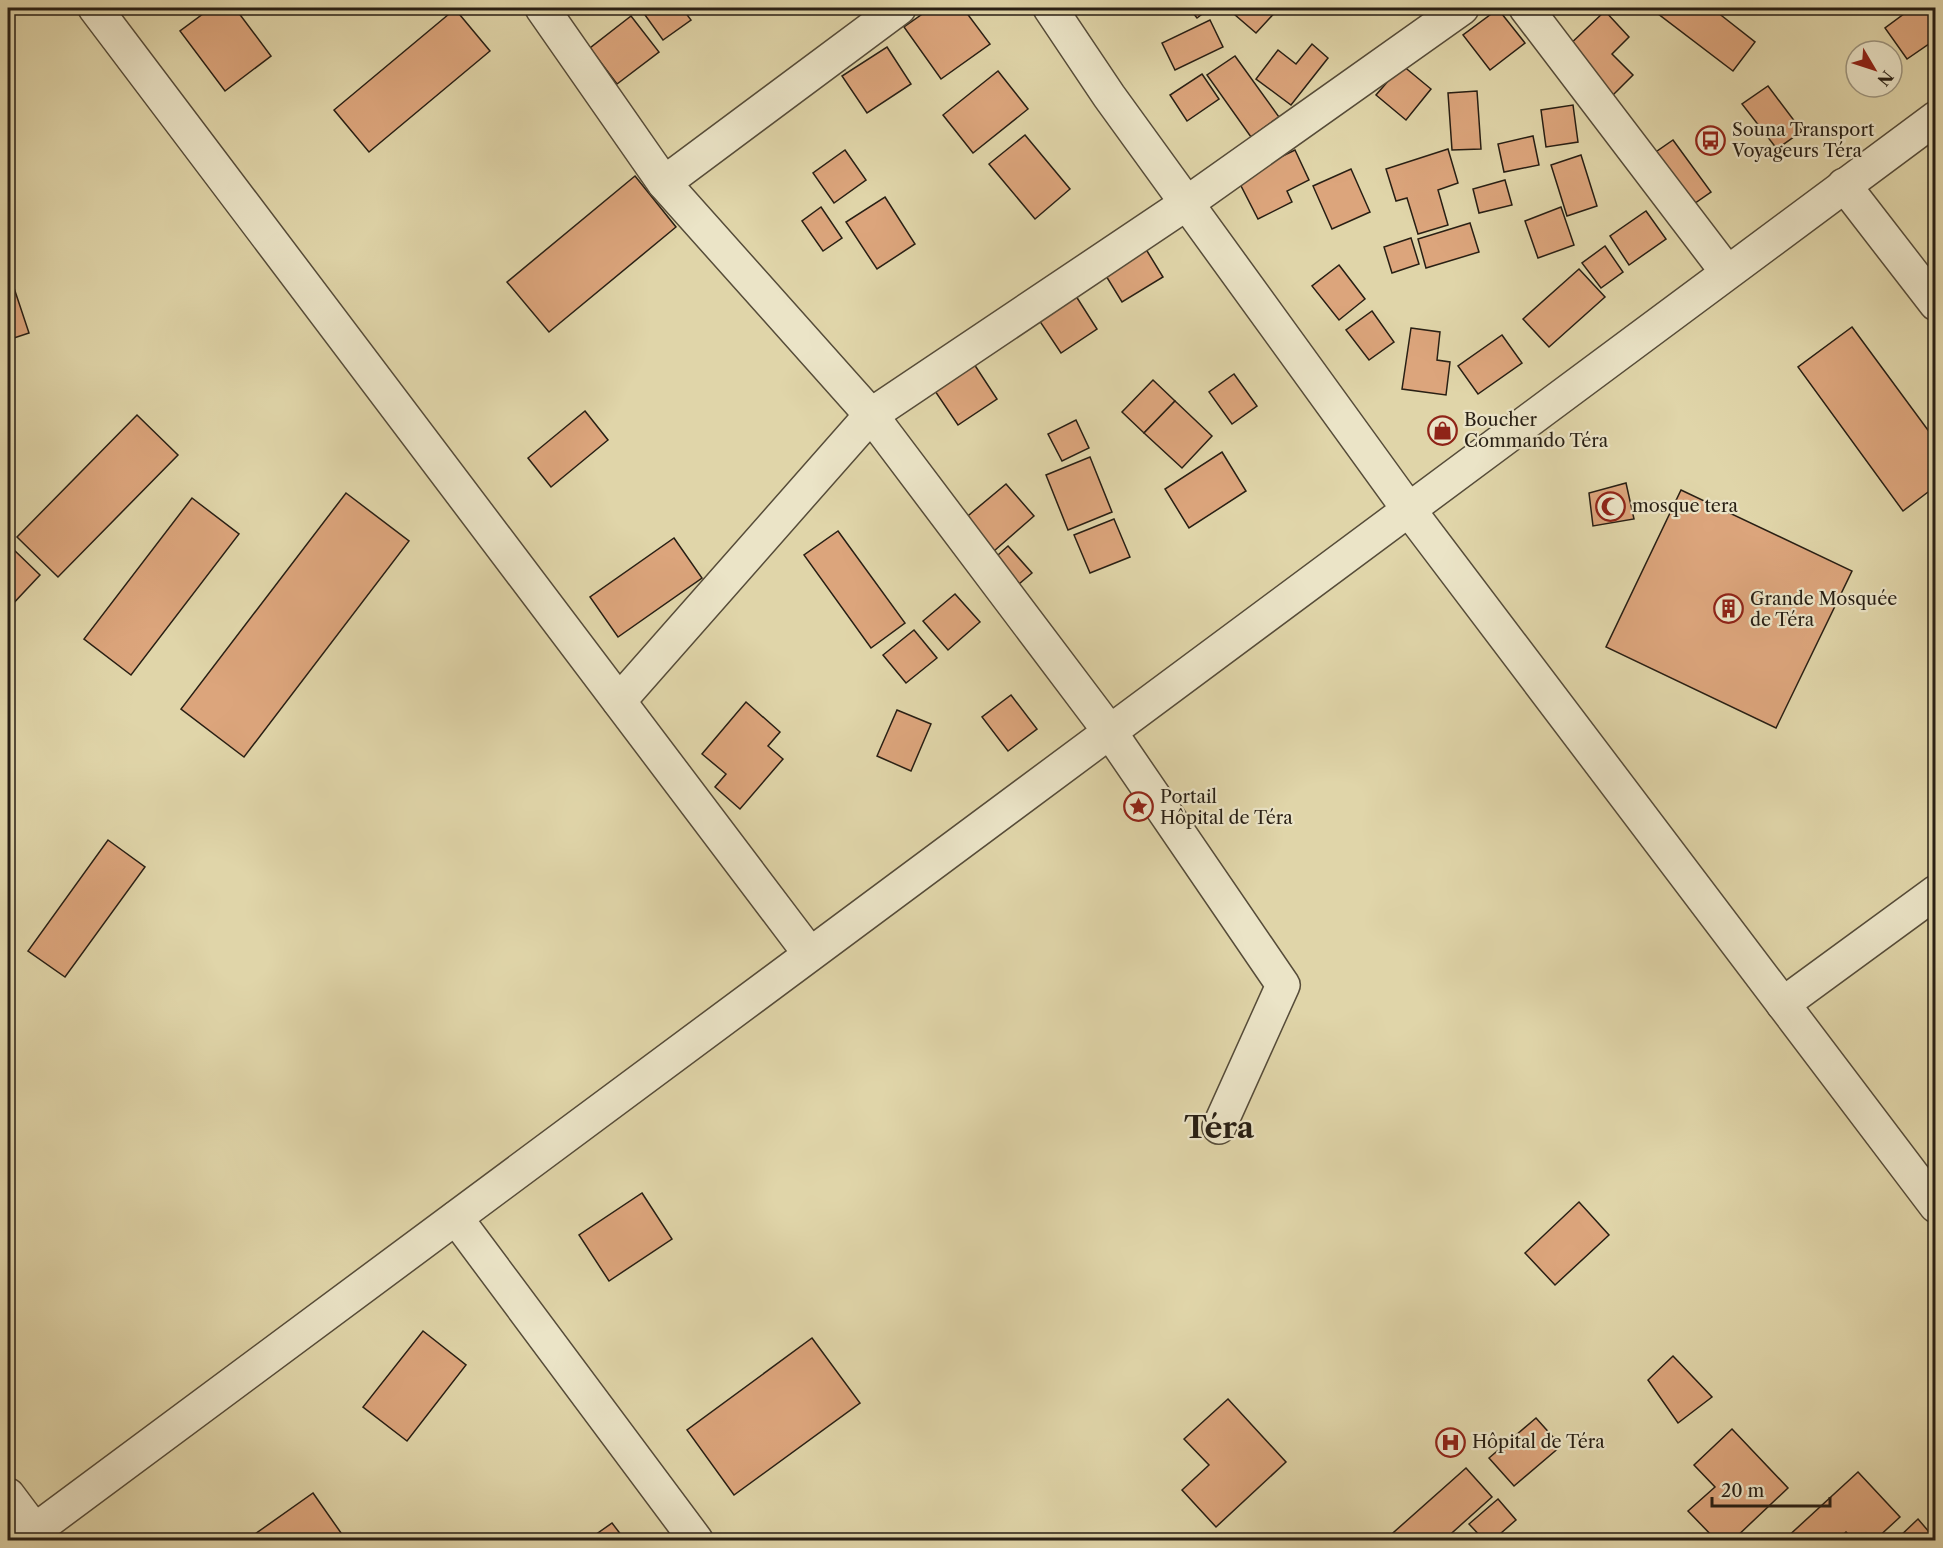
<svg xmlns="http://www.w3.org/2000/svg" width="1943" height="1548" font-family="'Libre Caslon Text',serif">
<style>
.building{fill:#dca57c;stroke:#281f14;stroke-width:1.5}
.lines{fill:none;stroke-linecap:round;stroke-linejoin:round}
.minor-casing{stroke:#564c39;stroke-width:36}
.tertiary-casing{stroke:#564c39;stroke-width:36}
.minor{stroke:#ebe4c7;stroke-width:33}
.tertiary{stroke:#ebe4c7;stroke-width:33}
.labels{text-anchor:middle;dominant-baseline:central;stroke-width:4.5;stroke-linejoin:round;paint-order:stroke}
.poi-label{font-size:18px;fill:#281f14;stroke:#ebe4c7;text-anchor:start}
.town-label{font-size:30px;font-weight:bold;fill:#281f14;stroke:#ebe4c7}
</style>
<rect width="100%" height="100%" fill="#e0d5a9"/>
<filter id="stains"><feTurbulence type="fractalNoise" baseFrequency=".00333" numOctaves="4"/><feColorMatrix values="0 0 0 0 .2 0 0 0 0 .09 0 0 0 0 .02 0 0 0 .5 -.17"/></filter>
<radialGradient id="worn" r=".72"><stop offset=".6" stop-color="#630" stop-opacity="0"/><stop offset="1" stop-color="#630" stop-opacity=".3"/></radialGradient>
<g class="building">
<polygon points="211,8 235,8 271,56 225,91 180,31"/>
<polygon points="640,8 682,8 691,20 663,40"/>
<polygon points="931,8 963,8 990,44 941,79 904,27"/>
<polygon points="1189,8 1210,8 1197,18"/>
<polygon points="1227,8 1279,8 1256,33"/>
<polygon points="1661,8 1721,8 1717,12 1755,42 1733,71 1657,13"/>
<polygon points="1912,8 1924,8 1936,24 1936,39 1907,59 1885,28"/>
<polygon points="455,9 490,51 369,152 334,110"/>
<polygon points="1498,9 1525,43 1490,70 1463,35"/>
<polygon points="1605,11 1629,37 1612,54 1633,75 1611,97 1565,49"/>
<polygon points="631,16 659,52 617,84 590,48"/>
<polygon points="1210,20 1223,47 1175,70 1162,43"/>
<polygon points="1312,44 1328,58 1291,105 1256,79 1278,50 1296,64"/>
<polygon points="887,47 911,84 867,113 842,76"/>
<polygon points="1235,56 1279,117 1251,137 1207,75"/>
<polygon points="1402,65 1431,89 1406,120 1376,95"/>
<polygon points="998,71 1028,109 973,153 943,115"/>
<polygon points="1202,74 1219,99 1187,121 1170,95"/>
<polygon points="1768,86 1802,131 1777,149 1742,104"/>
<polygon points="1477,91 1481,149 1452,150 1448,93"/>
<polygon points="1573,105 1578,142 1546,147 1541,110"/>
<polygon points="1025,135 1070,189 1035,219 989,164"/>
<polygon points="1533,136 1539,165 1504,172 1498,144"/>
<polygon points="1673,140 1711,192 1688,208 1650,156"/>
<polygon points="1448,149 1458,183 1438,190 1448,225 1418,234 1407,198 1396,201 1386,169"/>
<polygon points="845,150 866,180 834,203 813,173"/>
<polygon points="1295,150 1309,180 1287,191 1292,202 1258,219 1237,178"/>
<polygon points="1581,155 1597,206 1567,216 1551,165"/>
<polygon points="1351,169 1370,212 1332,229 1313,186"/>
<polygon points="635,176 676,227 549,332 507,282"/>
<polygon points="1505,180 1512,205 1479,213 1473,189"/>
<polygon points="885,197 915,244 877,269 846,222"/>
<polygon points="821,207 842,238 823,251 802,221"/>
<polygon points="1561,207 1574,245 1538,258 1525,221"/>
<polygon points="1646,211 1666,239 1629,265 1610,236"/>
<polygon points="1470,223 1479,252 1426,268 1418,239"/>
<polygon points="1411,238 1419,264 1392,273 1384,247"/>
<polygon points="1144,246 1163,277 1122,302 1103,271"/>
<polygon points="1605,246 1623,272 1601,288 1582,263"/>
<polygon points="1339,265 1365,299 1339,320 1312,286"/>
<polygon points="1579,269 1605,297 1549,347 1523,319"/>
<polygon points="8,270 29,333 8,340"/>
<polygon points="1074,293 1097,329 1061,353 1037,317"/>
<polygon points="1372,311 1394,342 1369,360 1346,330"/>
<polygon points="1852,327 1936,441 1936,486 1903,511 1798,367"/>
<polygon points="1411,328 1440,332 1437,360 1450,362 1446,395 1402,389"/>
<polygon points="1502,335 1522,363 1478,394 1458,366"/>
<polygon points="974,364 997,399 958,425 935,391"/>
<polygon points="1234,374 1257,406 1232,424 1209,392"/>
<polygon points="1153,380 1175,401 1144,433 1122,412"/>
<polygon points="1175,401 1212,436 1182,468 1144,433"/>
<polygon points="585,411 608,440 551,487 528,458"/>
<polygon points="137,415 178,455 58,577 17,537"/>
<polygon points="1076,420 1089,448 1062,461 1048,434"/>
<polygon points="1222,452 1246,491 1189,528 1165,489"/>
<polygon points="1090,457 1112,512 1068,530 1046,475"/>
<polygon points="1626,483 1634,519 1593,526 1589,493"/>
<polygon points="1006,484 1034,516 986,558 957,525"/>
<polygon points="1681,490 1852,571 1776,728 1606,647"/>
<polygon points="346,493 409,541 244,757 181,709"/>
<polygon points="192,498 239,534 131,675 84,639"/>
<polygon points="1114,519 1130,557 1090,573 1074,535"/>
<polygon points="838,531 905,623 871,648 804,555"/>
<polygon points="674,538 702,578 618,637 590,597"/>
<polygon points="1008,546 1032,573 1012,590 988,564"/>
<polygon points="12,548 40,575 8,609 8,552"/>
<polygon points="955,594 980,622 948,650 923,621"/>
<polygon points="914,630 937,658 906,683 883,655"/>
<polygon points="1011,695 1037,729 1008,751 982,717"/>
<polygon points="746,702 780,732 768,746 783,759 740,809 715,787 726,774 702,754"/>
<polygon points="897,710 931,724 911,771 877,756"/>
<polygon points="108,840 145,867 65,977 28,951"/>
<polygon points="642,1193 672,1239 609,1281 579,1235"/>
<polygon points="1579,1202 1609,1235 1555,1285 1525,1253"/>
<polygon points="423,1331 466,1365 407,1441 363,1407"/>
<polygon points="812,1338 860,1403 734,1495 687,1430"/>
<polygon points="1673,1356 1712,1397 1678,1423 1648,1380"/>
<polygon points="1228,1399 1286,1462 1216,1527 1182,1490 1209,1465 1184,1439"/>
<polygon points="1536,1418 1561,1446 1514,1486 1489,1458"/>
<polygon points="1732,1429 1788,1488 1733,1540 1716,1540 1688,1511 1715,1487 1694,1465"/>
<polygon points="1466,1468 1492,1497 1444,1540 1385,1540"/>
<polygon points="1858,1472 1900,1517 1875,1540 1854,1540 1846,1532 1837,1540 1784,1540"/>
<polygon points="313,1493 346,1540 259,1540 255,1534"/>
<polygon points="1498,1499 1516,1520 1493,1540 1484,1540 1469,1524"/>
<polygon points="1918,1519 1936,1540 1896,1540"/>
<polygon points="612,1523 625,1540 588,1540"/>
</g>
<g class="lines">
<defs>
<g id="minor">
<polyline points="95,8 810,954"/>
<polyline points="542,8 664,183 871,415 1110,732 1283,985 1219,1127"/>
<polyline points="1050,8 1109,96 1409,510"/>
<polyline points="1526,8 1727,272"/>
<polyline points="664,183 899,8"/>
<polyline points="1844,185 1936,304"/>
<polyline points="619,701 871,415 1187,203 1462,8"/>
<polyline points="1783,1004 1936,892"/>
<polyline points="456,1218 696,1540"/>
<polyline points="8,1495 35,1531"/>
</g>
<g id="tertiary">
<polyline points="1409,510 1936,1206"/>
<polyline points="22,1540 1936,118"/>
</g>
</defs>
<use href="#minor" class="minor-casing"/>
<use href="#tertiary" class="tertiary-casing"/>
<use href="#minor" class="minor"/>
<use href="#tertiary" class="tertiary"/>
</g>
<defs>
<symbol id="bus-ring" viewBox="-11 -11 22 22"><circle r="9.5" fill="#ebe4c7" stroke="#8f2418" stroke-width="1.5"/><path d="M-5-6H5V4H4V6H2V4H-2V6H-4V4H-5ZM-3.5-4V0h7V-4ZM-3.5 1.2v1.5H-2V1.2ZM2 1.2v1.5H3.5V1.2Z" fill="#8f2418"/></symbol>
<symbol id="shop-ring" viewBox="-11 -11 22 22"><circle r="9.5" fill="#ebe4c7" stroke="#8f2418" stroke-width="1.5"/><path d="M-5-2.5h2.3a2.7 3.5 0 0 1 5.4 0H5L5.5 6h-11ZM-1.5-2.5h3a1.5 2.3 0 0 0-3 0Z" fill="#8f2418"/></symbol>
<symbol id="mosque-ring" viewBox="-11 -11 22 22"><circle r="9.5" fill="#ebe4c7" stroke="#8f2418" stroke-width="1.5"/><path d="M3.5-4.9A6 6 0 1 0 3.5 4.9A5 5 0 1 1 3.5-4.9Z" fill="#8f2418"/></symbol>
<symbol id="building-ring" viewBox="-11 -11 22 22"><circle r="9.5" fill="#ebe4c7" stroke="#8f2418" stroke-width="1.5"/><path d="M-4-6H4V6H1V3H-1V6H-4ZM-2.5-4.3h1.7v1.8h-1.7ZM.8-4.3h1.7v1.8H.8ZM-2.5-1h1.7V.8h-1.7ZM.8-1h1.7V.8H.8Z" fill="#8f2418"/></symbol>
<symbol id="sight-ring" viewBox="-11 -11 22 22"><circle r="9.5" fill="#ebe4c7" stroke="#8f2418" stroke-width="1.5"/><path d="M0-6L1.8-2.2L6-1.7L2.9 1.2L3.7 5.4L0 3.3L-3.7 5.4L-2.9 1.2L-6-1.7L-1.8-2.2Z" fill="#8f2418"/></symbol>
<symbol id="hospital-ring" viewBox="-11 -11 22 22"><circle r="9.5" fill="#ebe4c7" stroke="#8f2418" stroke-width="1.5"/><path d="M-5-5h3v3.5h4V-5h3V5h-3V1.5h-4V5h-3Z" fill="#8f2418"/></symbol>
</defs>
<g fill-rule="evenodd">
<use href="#bus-ring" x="1694" y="124" width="33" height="33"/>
<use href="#shop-ring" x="1426" y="414" width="33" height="33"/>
<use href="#mosque-ring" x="1594" y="490" width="33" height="33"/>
<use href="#building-ring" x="1712" y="592" width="33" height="33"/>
<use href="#sight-ring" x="1122" y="790" width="33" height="33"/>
<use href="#hospital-ring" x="1434" y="1426" width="33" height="33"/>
</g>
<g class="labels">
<g class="poi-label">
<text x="1732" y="130">Souna Transport<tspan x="1732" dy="21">Voyageurs Téra</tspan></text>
<text x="1464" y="420">Boucher<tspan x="1464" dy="21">Commando Téra</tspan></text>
<text x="1632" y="506">mosque tera</text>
<text x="1750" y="599">Grande Mosquée<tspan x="1750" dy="21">de Téra</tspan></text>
<text x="1160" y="797">Portail<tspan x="1160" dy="21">Hôpital de Téra</tspan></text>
<text x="1472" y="1442">Hôpital de Téra</text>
</g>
<g class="town-label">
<text x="1219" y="1127">Téra</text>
</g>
</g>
<rect width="1943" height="1548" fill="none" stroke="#e0d5a9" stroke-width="30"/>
<rect x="9" y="9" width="1925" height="1530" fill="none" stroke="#281f14" stroke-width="3"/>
<rect x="15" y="15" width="1913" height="1518" fill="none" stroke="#281f14" stroke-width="1.5"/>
<g transform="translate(1874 69) rotate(129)"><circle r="28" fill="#ebe4c7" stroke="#9d957f" stroke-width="1.5"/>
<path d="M0-4.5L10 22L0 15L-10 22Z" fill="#8f2418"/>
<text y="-9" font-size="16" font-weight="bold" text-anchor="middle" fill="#281f14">N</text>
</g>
<path d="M1712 1497v9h118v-9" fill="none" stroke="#281f14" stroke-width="3"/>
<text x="1721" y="1497" font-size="18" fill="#281f14" stroke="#ebe4c7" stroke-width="4.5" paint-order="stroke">20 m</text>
<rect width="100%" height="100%" filter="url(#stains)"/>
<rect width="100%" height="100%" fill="url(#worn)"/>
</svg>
